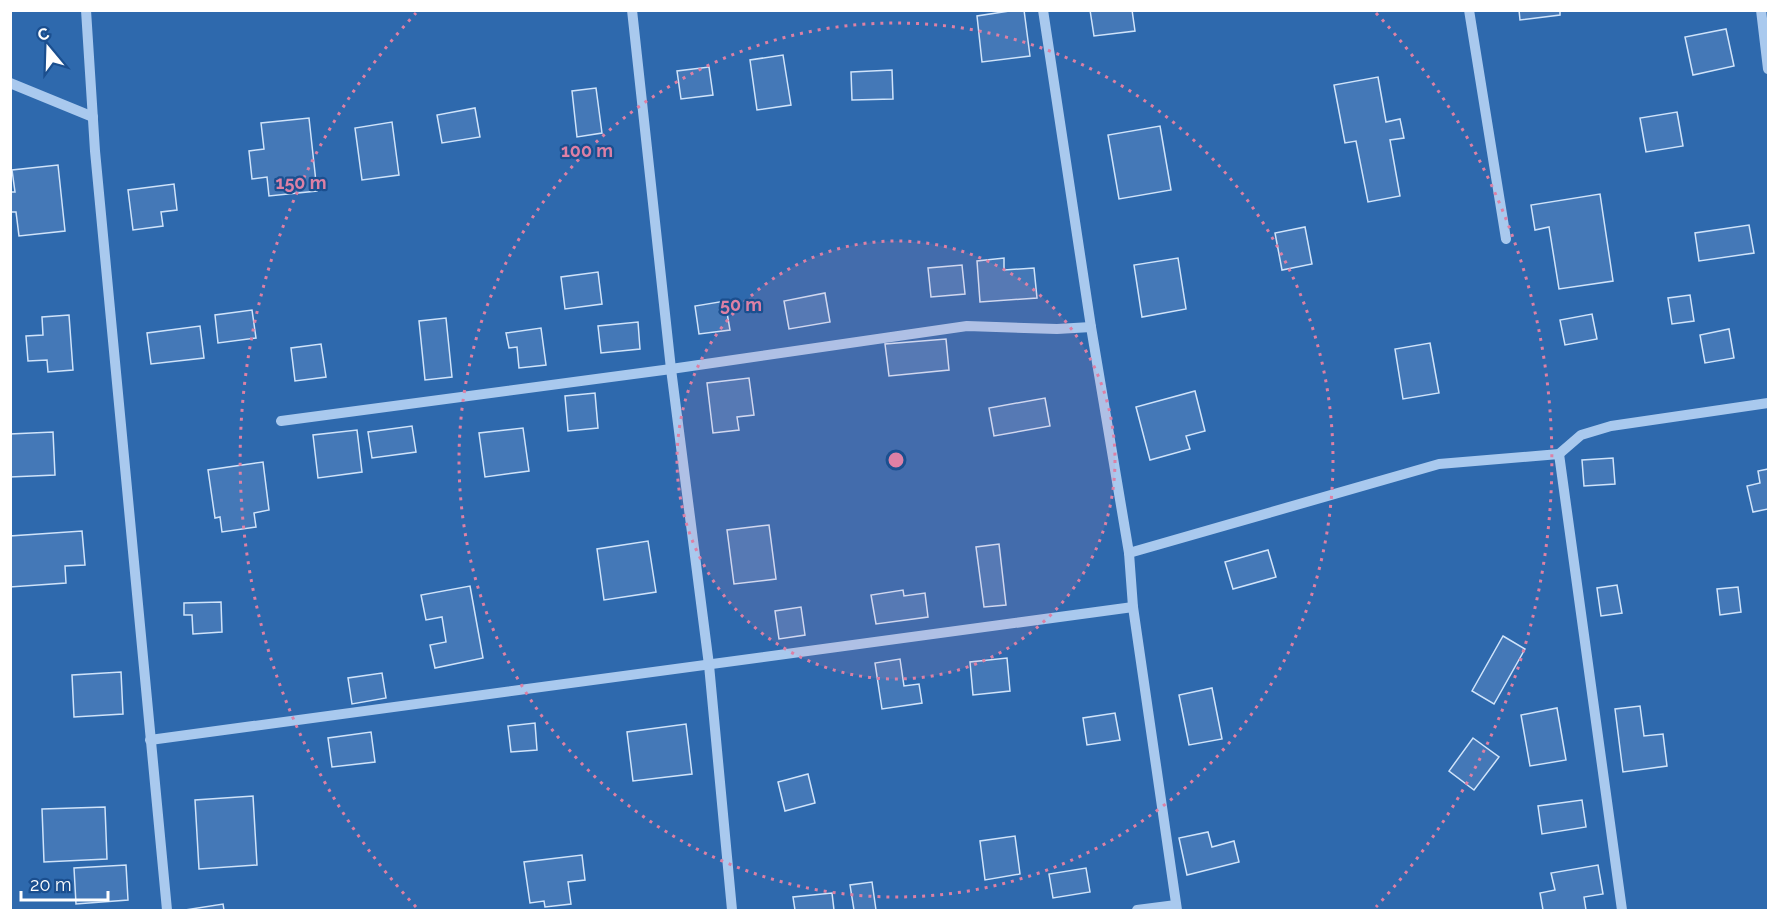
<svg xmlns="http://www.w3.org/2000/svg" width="1779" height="921" font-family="Raleway,sans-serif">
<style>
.green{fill:#2e69ad}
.building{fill:#4478b7;stroke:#cfe3fa;stroke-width:1.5}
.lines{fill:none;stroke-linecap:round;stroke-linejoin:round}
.minor{stroke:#a9c9ee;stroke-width:10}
.ring{fill:none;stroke:#dd80a5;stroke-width:3;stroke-dasharray:3 6}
.centre{fill:#dd80a5;stroke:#1b4f8f;stroke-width:3}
.ring-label{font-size:18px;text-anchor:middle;font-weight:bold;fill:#dd80a5;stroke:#1b4f8f;stroke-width:4.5;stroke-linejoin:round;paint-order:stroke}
</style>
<rect width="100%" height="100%" fill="#1b4f8f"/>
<rect class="green" x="11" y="11" width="1757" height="899"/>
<g class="building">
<polygon points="1016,10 1024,10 1030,56 982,62 977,16"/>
<polygon points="1090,10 1132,10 1135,31 1094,36"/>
<polygon points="1519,10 1560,10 1560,15 1520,20"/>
<polygon points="1726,29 1734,66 1693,75 1685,37"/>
<polygon points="783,55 791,105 757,110 750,60"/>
<polygon points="709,67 713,95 681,99 677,71"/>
<polygon points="892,70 893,99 852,100 851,72"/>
<polygon points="1378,77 1386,122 1400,119 1404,138 1390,140 1400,196 1368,202 1356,141 1345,143 1334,85"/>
<polygon points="596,88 602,133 577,137 572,91"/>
<polygon points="475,108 480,137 442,143 437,115"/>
<polygon points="1677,112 1683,146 1646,152 1640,118"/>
<polygon points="309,118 317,191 269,196 267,177 252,179 249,151 264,149 261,123"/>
<polygon points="392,122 399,175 362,180 355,128"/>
<polygon points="1160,126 1171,190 1119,199 1108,135"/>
<polygon points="58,165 65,231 19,236 16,212 10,212 10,192 15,192 12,170"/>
<polygon points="174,184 177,210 161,212 163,226 133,230 128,190"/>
<polygon points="1600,194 1613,281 1559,289 1549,227 1535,230 1531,205"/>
<polygon points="1749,225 1754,253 1699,261 1695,233"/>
<polygon points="1305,227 1312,264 1282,270 1275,233"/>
<polygon points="1004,258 1004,270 1034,268 1037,298 980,302 977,261"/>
<polygon points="1178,258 1186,309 1142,317 1134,265"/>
<polygon points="962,265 965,294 931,297 928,268"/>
<polygon points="598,272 602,304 565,309 561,277"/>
<polygon points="825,293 830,322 789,329 784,301"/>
<polygon points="1690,295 1694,321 1672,324 1668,298"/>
<polygon points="725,301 730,330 699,334 695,306"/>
<polygon points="252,310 256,338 218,343 215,315"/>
<polygon points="1592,314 1597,339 1565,345 1560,320"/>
<polygon points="69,315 73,370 48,372 47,360 28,361 26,336 43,335 42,317"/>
<polygon points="446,318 452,377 425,380 419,321"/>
<polygon points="638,322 640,349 601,353 598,326"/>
<polygon points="200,326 204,358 151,364 147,333"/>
<polygon points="541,328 546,365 519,368 517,347 509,348 506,333"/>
<polygon points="1729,329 1734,358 1705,363 1700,335"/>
<polygon points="946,339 949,370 889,376 885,344"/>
<polygon points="1430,343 1439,393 1403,399 1395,349"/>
<polygon points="321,344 326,377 295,381 291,348"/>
<polygon points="749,378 754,415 737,417 739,430 713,433 707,383"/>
<polygon points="1195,391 1205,431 1186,436 1190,449 1150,460 1136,407"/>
<polygon points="595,393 598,428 568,431 565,396"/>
<polygon points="1045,398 1050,426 994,436 989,408"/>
<polygon points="412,426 416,452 372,458 368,432"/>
<polygon points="523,428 529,471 485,477 479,433"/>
<polygon points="357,430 362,472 318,478 313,435"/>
<polygon points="53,432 55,475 10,477 10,434"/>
<polygon points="1613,458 1615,484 1584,486 1582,460"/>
<polygon points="263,462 269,510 254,513 256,527 222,532 220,517 215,518 208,470"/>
<polygon points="1768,469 1768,509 1753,512 1747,486 1760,483 1758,471"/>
<polygon points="769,525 776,579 734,584 727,530"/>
<polygon points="82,531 85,565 65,566 66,583 10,587 10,536"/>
<polygon points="648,541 656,592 604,600 597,549"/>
<polygon points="999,544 1006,605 984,607 976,547"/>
<polygon points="1268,550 1276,577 1233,589 1225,562"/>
<polygon points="1617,585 1622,613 1601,616 1597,588"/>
<polygon points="470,586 483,658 435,668 430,645 446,642 442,617 426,620 421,595"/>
<polygon points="1738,587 1741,612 1720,615 1717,589"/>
<polygon points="903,590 904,596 925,593 928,617 876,624 871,595"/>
<polygon points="221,602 222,632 193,634 192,615 184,615 184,603"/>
<polygon points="801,607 805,635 779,639 775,611"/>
<polygon points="1503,636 1525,649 1494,704 1472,691"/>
<polygon points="1007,658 1010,691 973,695 970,662"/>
<polygon points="900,659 904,686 919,684 922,703 882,709 875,663"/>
<polygon points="121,672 123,714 74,717 72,675"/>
<polygon points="382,673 386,698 352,704 348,678"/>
<polygon points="1212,688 1222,739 1189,745 1179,695"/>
<polygon points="1640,706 1644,736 1663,734 1667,766 1623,772 1615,709"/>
<polygon points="1557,708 1566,760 1530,766 1521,715"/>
<polygon points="1115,713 1120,740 1087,745 1083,718"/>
<polygon points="535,723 537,750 511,752 508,726"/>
<polygon points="686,724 692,774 633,781 627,732"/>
<polygon points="371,732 375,762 332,767 328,738"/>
<polygon points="1473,738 1499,757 1474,790 1449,771"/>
<polygon points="808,774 815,803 785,811 778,782"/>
<polygon points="253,796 257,865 199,869 195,800"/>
<polygon points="1582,800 1586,827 1542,834 1538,806"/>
<polygon points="105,807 107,859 44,862 42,809"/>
<polygon points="1208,832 1212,847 1234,841 1239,862 1187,875 1179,838"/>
<polygon points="1015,836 1020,874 985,880 980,841"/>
<polygon points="582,855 585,880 568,882 571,904 545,907 544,901 530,903 524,862"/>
<polygon points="126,865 128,900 76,904 74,868"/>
<polygon points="1598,865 1603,894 1584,897 1586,910 1543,910 1540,893 1555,890 1551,873"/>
<polygon points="1086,868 1090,892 1053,898 1049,874"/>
<polygon points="872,882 876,910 854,910 850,885"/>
<polygon points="832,893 834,910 795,910 793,897"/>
<polygon points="223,904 224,910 185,910"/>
</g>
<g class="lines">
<g class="minor">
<polyline points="86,10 95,151 167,910"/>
<polyline points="632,10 671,369 709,665 732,910"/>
<polyline points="1043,10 1091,327 1129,553 1133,607 1177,910"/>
<polyline points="1469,10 1506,239"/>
<polyline points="1761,10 1768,69"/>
<polyline points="10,83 93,117"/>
<polyline points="281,421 671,369 967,326 1057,329 1091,327"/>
<polyline points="1559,454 1622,910"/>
<polyline points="1129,553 1439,464 1559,454 1581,435 1611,426 1768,403"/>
<polyline points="150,740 1133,607"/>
<polyline points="1137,910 1176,905"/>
</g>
</g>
<circle cx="896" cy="460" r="219" fill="#dd80a5" fill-opacity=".12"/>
<g class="ring">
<circle cx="896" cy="460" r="219"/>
<circle cx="896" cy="460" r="437"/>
<path d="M416 907A656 656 0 0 1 416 13M1376 13A656 656 0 0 1 1376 907"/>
</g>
<circle cx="896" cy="460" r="9" class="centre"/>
<g class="ring-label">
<text x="587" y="157">100 m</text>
<text x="301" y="189">150 m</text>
<text x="741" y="311">50 m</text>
</g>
<rect width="1779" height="921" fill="none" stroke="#ffffff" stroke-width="24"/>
<g transform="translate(48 48) rotate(341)" stroke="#1b4f8f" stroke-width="4.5" paint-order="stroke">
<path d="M0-4.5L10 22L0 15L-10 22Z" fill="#ffffff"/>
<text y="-9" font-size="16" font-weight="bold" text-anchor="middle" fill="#ffffff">С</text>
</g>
<path d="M21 891v9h87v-9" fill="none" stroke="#ffffff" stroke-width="3"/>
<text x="30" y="891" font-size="18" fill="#ffffff" stroke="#1b4f8f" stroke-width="4.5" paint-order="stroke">20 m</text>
</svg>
